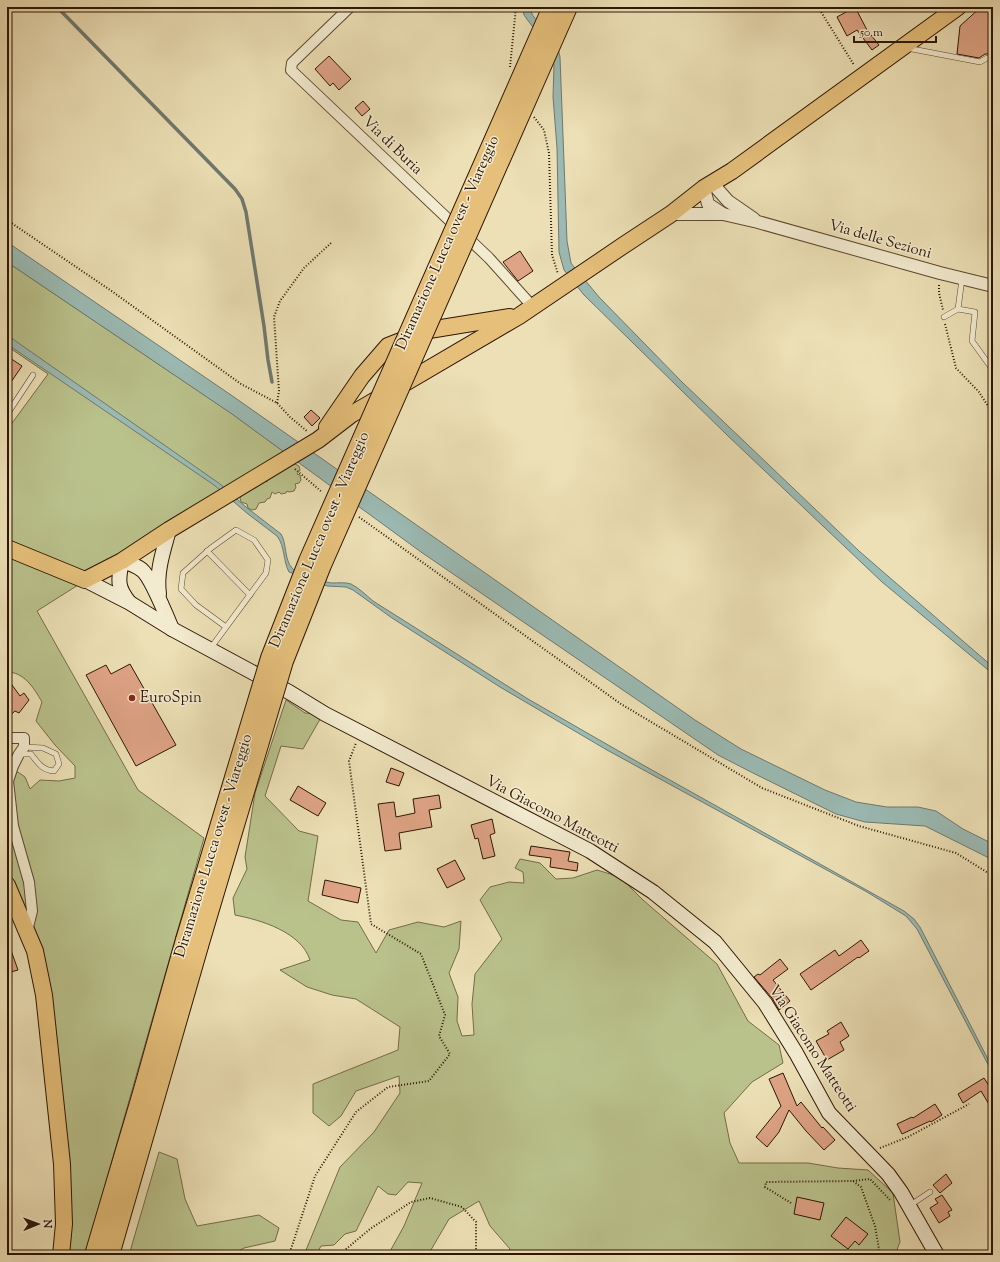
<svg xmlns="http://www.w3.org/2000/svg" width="1000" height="1262" font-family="'Sorts Mill Goudy',serif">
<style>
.green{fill:#bac28c;stroke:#746c48}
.water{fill:#9bbbb5;stroke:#6f796f}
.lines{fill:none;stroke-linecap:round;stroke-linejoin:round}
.stream{stroke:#6f796f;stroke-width:3.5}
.building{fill:#dfa486;stroke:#2d1605}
.service-casing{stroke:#5d4831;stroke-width:6}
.minor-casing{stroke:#5d4831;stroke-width:12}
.tertiary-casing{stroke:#5d4831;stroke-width:14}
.secondary-casing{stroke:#2d1605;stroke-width:16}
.primary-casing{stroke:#2d1605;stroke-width:18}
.motorway-casing{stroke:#2d1605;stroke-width:20}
.path{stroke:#2d1605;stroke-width:2;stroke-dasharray:1 2;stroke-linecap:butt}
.service{stroke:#f3ebd0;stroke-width:5}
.minor{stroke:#f3ebd0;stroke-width:10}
.tertiary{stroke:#f3ebd0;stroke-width:12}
.secondary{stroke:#f3ebd0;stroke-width:14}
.primary{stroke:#e6c07b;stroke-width:16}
.motorway{stroke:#e6c07b;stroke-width:18}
.motorway-bridge-casing{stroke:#2d1605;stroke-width:20;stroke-linecap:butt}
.motorway-bridge{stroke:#e6c07b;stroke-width:18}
.poi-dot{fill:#8f2418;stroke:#f3ebd0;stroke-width:1.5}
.labels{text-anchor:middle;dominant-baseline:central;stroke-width:3;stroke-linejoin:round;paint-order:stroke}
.street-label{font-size:15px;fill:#2d1605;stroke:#f3ebd0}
.poi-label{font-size:15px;fill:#2d1605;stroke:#f3ebd0;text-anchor:start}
</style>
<rect width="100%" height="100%" fill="#ede0b6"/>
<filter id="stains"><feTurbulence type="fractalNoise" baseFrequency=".005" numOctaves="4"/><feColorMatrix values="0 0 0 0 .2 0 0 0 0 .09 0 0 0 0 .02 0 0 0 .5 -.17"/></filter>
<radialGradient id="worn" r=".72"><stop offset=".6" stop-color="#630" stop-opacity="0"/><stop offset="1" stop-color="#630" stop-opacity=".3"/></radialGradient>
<g class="green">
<path d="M7 262 231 413 291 457 86 580 37 611 138 790 204 838 85 1255H61L44 995 7 885V777L18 772 25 777 30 789 40 780 59 781 75 778V766L55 745 36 721 42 702C34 688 24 672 7 672V430L48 374 7 346Z"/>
<polygon points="295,464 299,466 300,470 297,474 300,475 301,480 299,483 295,484 296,487 294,491 289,492 287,491 286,493 281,494 279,492 275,494 272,492 270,498 267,499 265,502 259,503 256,509 252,510 248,508 247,504 241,502 240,498 244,491 264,480 267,482 267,479 291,465"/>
<path d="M286 700 305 713 323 714 303 749 281 746 265 796 299 831 318 836 308 901 341 920 358 922 376 953 389 930 418 922 444 927 461 921 459 949 449 973 458 997 457 1021 462 1036 474 1035 472 1004 475 974 502 939 480 900 490 887 509 882 524 883 523 872 515 868 520 859 540 863 556 879 573 878 597 870 620 877 643 900 717 964 748 1021 779 1045 783 1063 752 1082 724 1113 730 1143 739 1163H808L838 1168 868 1170 893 1193 900 1242 895 1255H509L510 1249 490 1226 479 1201 449 1219 428 1255H388L404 1226 422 1183 408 1182 396 1195 388 1194 378 1186 356 1231 345 1234 334 1245 321 1246 316 1255H304L340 1167 374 1132 400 1093 399 1076 356 1091 341 1116 329 1126 313 1113V1084L398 1050 400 1027 356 999 332 995 307 987 280 970 310 960C301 932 261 920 235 915L233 898 247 869 245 857 255 793Z"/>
<polygon points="159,1152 177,1159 185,1199 197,1226 259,1215 279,1228 275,1241 244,1248 231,1255 129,1255"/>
</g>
<g class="water">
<path d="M523 7H530C531 20 544 24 551 34 556 41 558 48 560 57L567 241 571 263 574 267 599 297 682 382 859 551 993 667V674L882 582 728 436 584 295 564 270 559 252 557 148 553 97 554 65 551 54 543 37 532 26 524 15Z"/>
<polygon points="7,242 231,395 695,720 741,749 825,790 856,802 887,807 918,807 936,811 963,829 993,844 993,860 925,826 865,822 836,814 753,773 718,755 421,552 232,414 7,262"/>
<path d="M7 335 220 484 246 507 281 534C287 544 284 559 292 568 297 575 324 582 332 583 338 583 345 582 351 584 359 588 366 595 373 601L528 699 643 765 904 911 914 919 920 927 993 1069V1074L917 929 906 916 867 892 607 750 500 687 392 618 353 590 346 587 327 586 289 572C283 561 285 546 277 536L248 514 214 485 7 344Z"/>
</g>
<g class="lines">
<polyline class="stream" points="57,7 235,189 242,199 246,212 264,326 268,360 272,382"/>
</g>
<g class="building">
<polygon points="855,7 867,30 879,45 872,50 857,30 847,36 837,17"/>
<polygon points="981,7 993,7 993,54 985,54 979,58 957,54 960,26"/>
<polygon points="329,56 351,79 339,90 333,83 330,86 315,69"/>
<polygon points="363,101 370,109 362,116 355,108"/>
<polygon points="520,251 533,271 518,281 503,262"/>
<polygon points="7,356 22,366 7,388"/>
<polygon points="311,410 320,418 312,426 304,417"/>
<polygon points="130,664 176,745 136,766 86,675 106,665 111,674"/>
<polygon points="7,678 20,696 24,693 29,700 19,713 15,711 7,718"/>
<polygon points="391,768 404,773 399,786 386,782"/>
<polygon points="298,786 326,803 318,816 290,800"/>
<polygon points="439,795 441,808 429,810 432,827 399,833 401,849 385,851 378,804 394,802 396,817 415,813 413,799"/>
<polygon points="492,819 495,833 490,835 495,856 483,859 478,838 475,839 471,825"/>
<polygon points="531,846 570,852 568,861 578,863 577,871 550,867 551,858 529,855"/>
<polygon points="455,860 465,879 447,888 437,869"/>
<polygon points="325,880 361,888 358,903 322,895"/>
<polygon points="861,940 869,951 859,958 858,957 811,990 800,974 835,950 839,956"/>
<polygon points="7,942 8,942 18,970 7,973"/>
<polygon points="780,959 788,969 773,980 790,1001 779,1010 772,998 754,977 758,974 760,975"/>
<polygon points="841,1022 849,1036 840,1042 844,1050 827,1060 816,1041 829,1034 827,1031"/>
<polygon points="783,1073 797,1106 801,1102 822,1128 823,1127 835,1140 824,1150 806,1131 789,1110 779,1132 767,1147 756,1137 781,1106 769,1079"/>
<polygon points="984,1078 993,1092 993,1111 981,1091 963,1103 958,1094"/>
<polygon points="935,1104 942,1115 931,1122 930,1121 902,1134 897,1124 912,1117 913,1118"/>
<polygon points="946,1174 952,1183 940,1193 933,1185"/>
<polygon points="942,1195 952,1210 948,1212 950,1216 939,1223 930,1208 938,1203 935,1199"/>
<polygon points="797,1197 824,1203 820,1220 794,1214"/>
<polygon points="846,1217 868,1234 859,1245 855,1241 848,1249 831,1236"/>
</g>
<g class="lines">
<defs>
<g id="service">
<polyline points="907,48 980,62 987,58 993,58"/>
<polyline points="962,279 958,309 975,312 972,341 993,370"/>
<polyline points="944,317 958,309"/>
<polyline points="7,413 8,413 33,375"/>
<polyline points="207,551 250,595"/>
<polyline points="210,649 266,573 268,560 254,540 236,530 211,548 183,573 181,589 196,605 226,627"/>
<path d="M19 754H31C38 763 42 770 54 771L59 764 56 754 43 748 24 747"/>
<polyline points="909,1206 930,1192"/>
</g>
<g id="minor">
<polyline points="350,7 292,63 291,70 489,258 533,307"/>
<polyline points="7,738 24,738 24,747 19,754 13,766 8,781 13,826 29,882 32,911 27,931"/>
</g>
<g id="tertiary">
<polyline points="712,183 728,201 754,219"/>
<polyline points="704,188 708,204 723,214 758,222 940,273 993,286"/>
<polyline points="671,214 723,214"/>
</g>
<g id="secondary">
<polyline points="85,580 130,603 172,629 289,692 325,714 590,851 653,892 715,942 765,1003 796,1053 829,1113 888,1174 901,1192 937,1255"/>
<path d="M159 594C156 572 163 552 169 530"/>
<path d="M129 602C117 587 118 580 122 561 129 563 136 565 142 570 151 577 167 617 172 629"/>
</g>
<g id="primary">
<polyline points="327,427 362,376 388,346 429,330 510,317"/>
<polyline points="7,548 85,580 122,561 169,530 318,440 352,414 519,316 624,245 671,214 704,188 732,171 958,7"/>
<polyline points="7,885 35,951 44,995 62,1164 64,1224 61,1255"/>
</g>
<g id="motorway">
<polyline points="94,1255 142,1093 185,940"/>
<polyline points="110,1255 199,946"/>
</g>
</defs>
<use href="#service" class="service-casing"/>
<use href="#minor" class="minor-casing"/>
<use href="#tertiary" class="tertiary-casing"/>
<use href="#secondary" class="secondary-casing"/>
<use href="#primary" class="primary-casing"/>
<use href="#motorway" class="motorway-casing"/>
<g class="path">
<polyline points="818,7 854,65"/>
<polyline points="510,67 516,7"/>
<polyline points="534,117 544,130 549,153 552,255 558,274"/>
<polyline points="7,220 113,292 241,384 277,403 290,417 308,432"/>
<polyline points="939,285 939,293 943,310"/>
<polyline points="945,324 956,368 979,392 993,414"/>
<polyline points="277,403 279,391 274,317 280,301 304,268 331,243"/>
<polyline points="295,469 322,492"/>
<polyline points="359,517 621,704 762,788 859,826 956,853 993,876"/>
<polyline points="880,1148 908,1137 969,1104"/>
<polyline points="853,1181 870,1179 890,1200"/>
<polyline points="791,1203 765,1187 766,1182 853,1181 861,1187 875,1226 880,1255"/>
<polyline points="289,1255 315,1176 356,1112 388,1087 429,1081 450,1054 439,1036 445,1015 421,954 371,924 349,761 356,743"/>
<polyline points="339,1255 370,1229 411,1202 430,1198 462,1207 476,1222 476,1255"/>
</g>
<use href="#service" class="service"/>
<use href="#minor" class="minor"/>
<use href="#tertiary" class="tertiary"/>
<use href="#secondary" class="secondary"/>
<use href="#primary" class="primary"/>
<use href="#motorway" class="motorway"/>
<defs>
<g id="motorway-bridge">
<polyline points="185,940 270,658 308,561 552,7"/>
<polyline points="199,946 284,661 322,565 568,7"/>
</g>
</defs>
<use href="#motorway-bridge" class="motorway-bridge-casing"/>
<use href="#motorway-bridge" class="motorway-bridge"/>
</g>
<circle class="poi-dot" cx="132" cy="698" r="4"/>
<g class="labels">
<g class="street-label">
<text transform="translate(392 146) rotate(44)">Via di Buria</text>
<text transform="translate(880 240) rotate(16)">Via delle Sezioni</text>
<text transform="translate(448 243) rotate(-66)">Diramazione Lucca ovest - Viareggio</text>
<text transform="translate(320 540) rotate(-67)">Diramazione Lucca ovest - Viareggio</text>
<text transform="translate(552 815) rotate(28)">Via Giacomo Matteotti</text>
<text transform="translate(214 846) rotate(-73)">Diramazione Lucca ovest - Viareggio</text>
<text transform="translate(812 1049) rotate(57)">Via Giacomo Matteotti</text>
</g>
<g class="poi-label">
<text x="140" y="698">EuroSpin</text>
</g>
</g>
<rect width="1000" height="1262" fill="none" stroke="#ede0b6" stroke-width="24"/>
<rect x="8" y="8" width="984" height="1246" fill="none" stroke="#2d1605" stroke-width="2"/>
<rect x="12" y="12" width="976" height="1238" fill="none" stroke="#2d1605"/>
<g transform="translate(38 1224) rotate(89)" stroke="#f3ebd0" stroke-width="3" paint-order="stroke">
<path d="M0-3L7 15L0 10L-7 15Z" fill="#2d1605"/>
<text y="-6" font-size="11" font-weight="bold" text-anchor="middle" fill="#2d1605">N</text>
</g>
<path d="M854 36v6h82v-6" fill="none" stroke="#2d1605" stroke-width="2"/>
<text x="860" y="36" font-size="12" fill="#2d1605" stroke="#f3ebd0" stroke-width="3" paint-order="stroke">50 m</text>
<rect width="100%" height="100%" filter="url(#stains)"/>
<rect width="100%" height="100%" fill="url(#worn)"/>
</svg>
